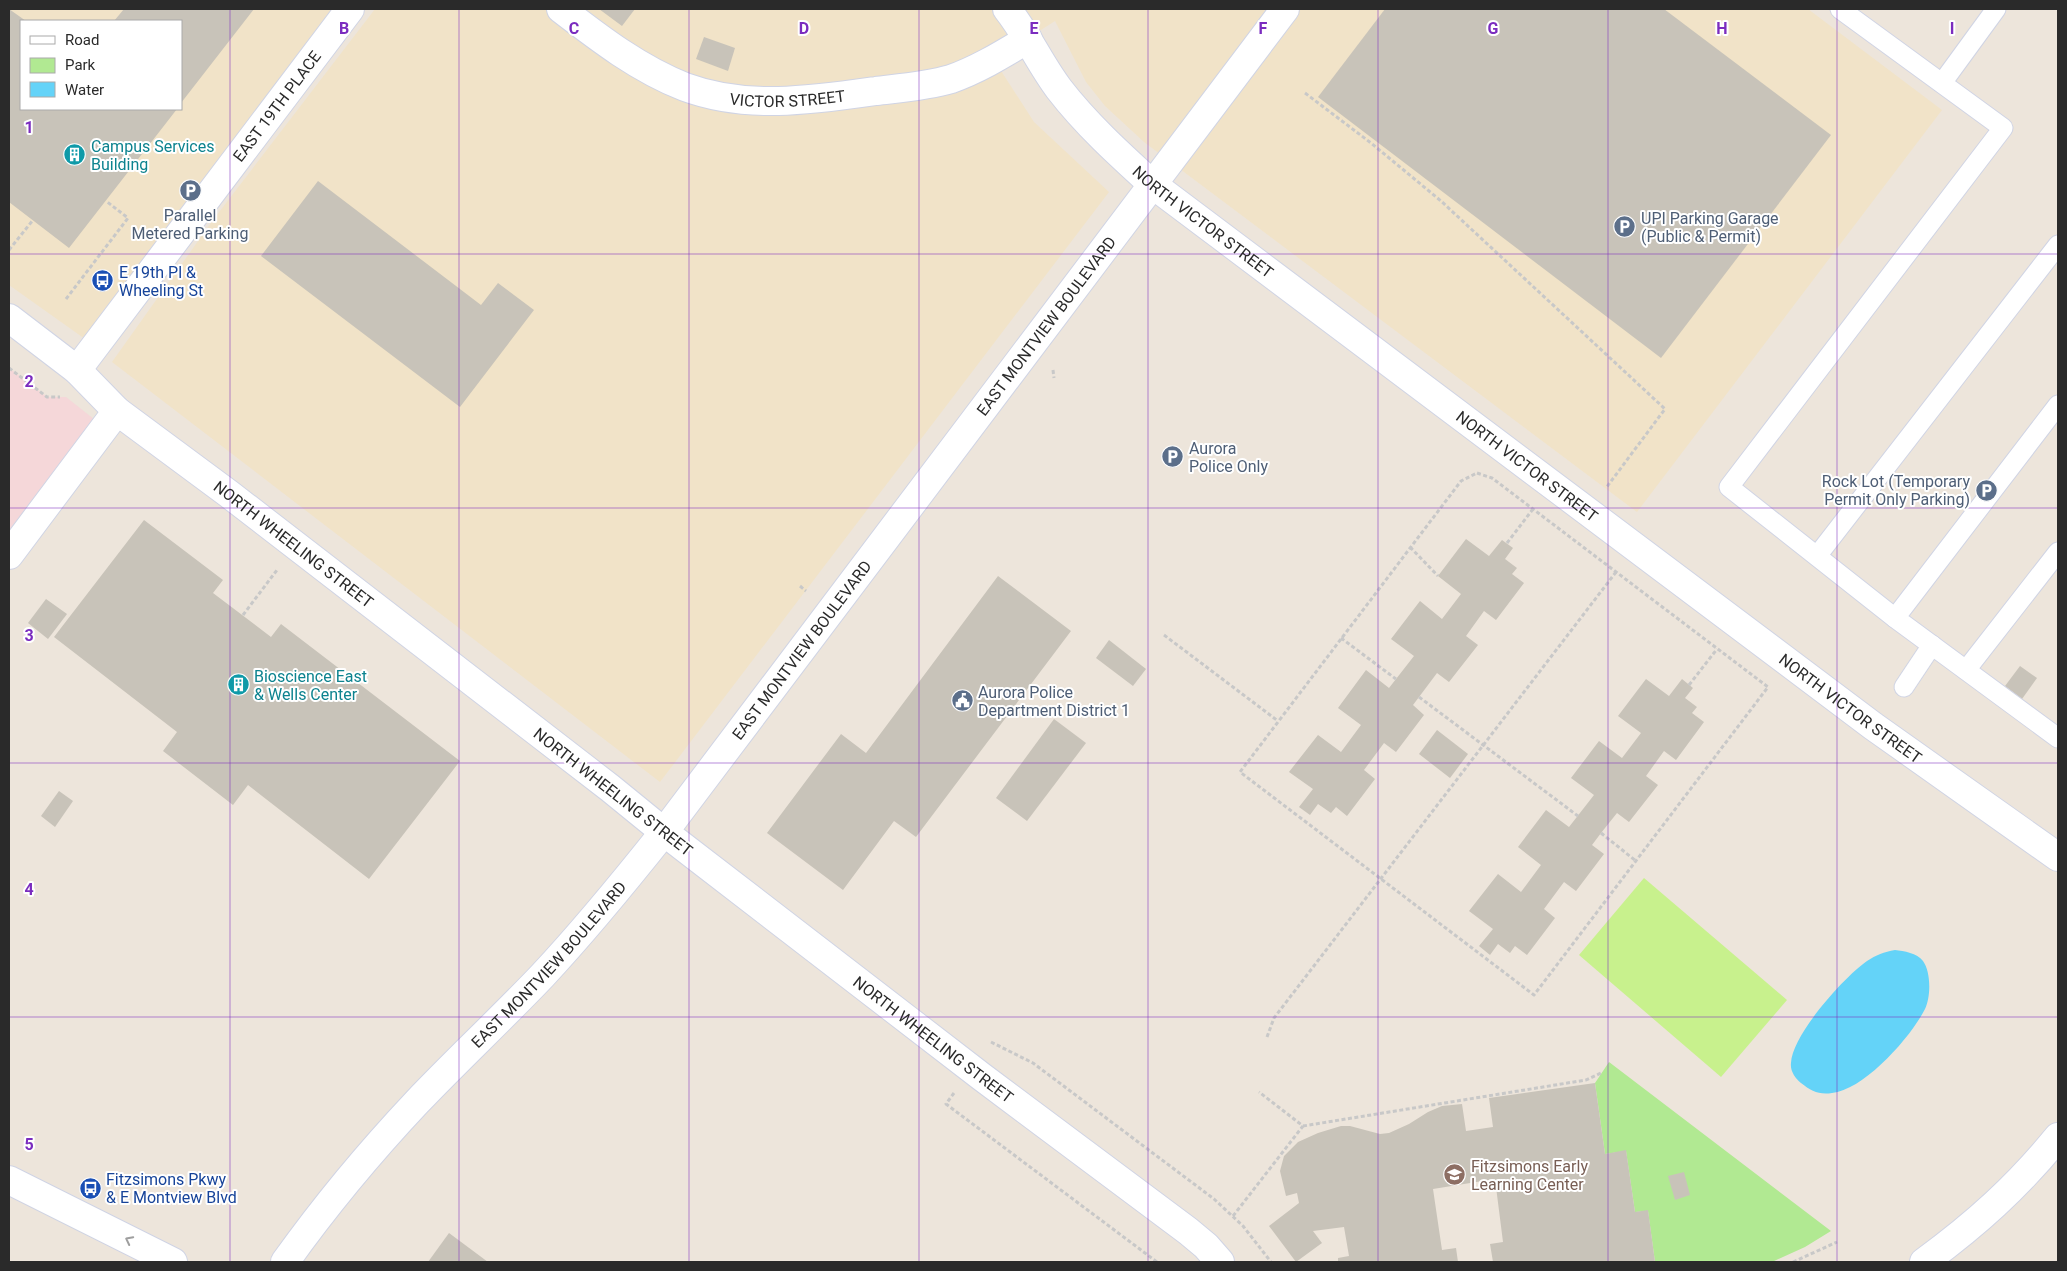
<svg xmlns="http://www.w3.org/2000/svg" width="2067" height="1271" font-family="Roboto,sans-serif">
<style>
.education{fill:#f1e3c8;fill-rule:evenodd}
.medical{fill:#f5d7d9}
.green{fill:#b1e992}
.pitch{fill:#c8f18d}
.water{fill:#64d3f8}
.building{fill:#c8c3b9}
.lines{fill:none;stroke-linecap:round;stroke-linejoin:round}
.lane-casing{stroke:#d0d4e4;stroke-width:21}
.street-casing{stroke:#d0d4e4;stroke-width:30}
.secondary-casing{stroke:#d0d4e4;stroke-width:30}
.path{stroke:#c8c8c8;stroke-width:3;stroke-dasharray:4 2.5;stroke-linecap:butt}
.lane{stroke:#fff;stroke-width:19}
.street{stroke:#fff;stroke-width:28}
.secondary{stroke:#fff;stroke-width:28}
.oneway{stroke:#9f9f9f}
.grid{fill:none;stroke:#7b2cbf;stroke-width:1;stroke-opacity:0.55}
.labels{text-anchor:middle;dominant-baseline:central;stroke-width:4;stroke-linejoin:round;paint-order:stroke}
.street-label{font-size:16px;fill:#2a2a2a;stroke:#fff}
.culture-label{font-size:16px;fill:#0d838f;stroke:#fff;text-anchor:start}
.service-label{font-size:16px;fill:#4e5e75;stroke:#fff;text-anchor:start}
.transit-label{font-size:16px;fill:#164399;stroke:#fff;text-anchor:start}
.education-label{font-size:16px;fill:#785e54;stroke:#fff;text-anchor:start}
.grid-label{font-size:16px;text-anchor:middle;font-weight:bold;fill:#7b2cbf;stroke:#fff;stroke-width:4;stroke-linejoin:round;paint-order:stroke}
</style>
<rect width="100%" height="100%" fill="#ede5db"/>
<g class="education">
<path d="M9 9H332L85 339 9 285ZM21 21H181V109H21Z"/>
<polygon points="375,9 1808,9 1942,110 1637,512 1144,142 1105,106 1086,82 1055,21 994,60 1034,122 1109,192 660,782 112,362 213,220"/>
</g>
<polygon class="medical" points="9,368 47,397 66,397 104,427 9,555"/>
<polygon class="green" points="1609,1062 1831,1231 1805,1247 1772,1262 1655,1262 1648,1211 1635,1212 1626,1151 1605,1154 1595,1083"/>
<polygon class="pitch" points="1644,878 1787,1000 1721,1077 1579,955"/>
<path class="water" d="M1895 950C1904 951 1917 953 1923 961 1931 972 1931 997 1925 1009 1911 1037 1864 1090 1832 1093 1819 1095 1811 1091 1801 1083 1795 1078 1790 1071 1791 1063 1792 1035 1844 977 1867 961 1876 955 1884 952 1895 950Z"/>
<g class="building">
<polygon points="9,9 26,21 21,21 21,109 177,109 69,248 9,202"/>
<polygon points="124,9 254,9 181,103 181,21 114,21"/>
<polygon points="599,9 635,9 622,26"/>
<polygon points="1385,9 1664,9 1831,135 1661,358 1318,97"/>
<polygon points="704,37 735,48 728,71 696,59"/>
<polygon points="318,181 481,305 498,283 534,310 460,407 261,256"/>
<polygon points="144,520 223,580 213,593 271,637 281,624 460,761 369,879 248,785 233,805 163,751 177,732 54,637"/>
<polygon points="1466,539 1489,556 1502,540 1513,548 1505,559 1517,568 1512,574 1524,583 1496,620 1484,611 1466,636 1478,645 1449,682 1437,673 1413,705 1424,715 1396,752 1384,743 1364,770 1375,779 1347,816 1336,807 1331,813 1318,804 1310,815 1299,807 1313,789 1289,772 1318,735 1341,752 1361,725 1338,708 1366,670 1389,688 1414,656 1391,639 1420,601 1442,619 1461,594 1438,576"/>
<polygon points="998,576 1071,631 916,837 894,821 843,890 767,833 841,734 866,753"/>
<polygon points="46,599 67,614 48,639 28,623"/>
<polygon points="1109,640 1146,669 1133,686 1096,658"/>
<polygon points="2020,666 2037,678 2022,699 2005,686"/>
<polygon points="1646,679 1669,696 1682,679 1693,688 1685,698 1697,707 1692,713 1704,722 1676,760 1664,751 1646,776 1658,785 1629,822 1617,813 1601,833 1592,845 1604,854 1576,891 1564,882 1544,909 1555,918 1527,955 1515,946 1510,953 1498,944 1490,955 1479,946 1493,929 1469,911 1498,874 1521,892 1541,865 1518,847 1546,810 1569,827 1594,795 1571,778 1599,741 1622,758 1641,733 1618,716"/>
<polygon points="1054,719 1086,743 1027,821 996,798"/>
<polygon points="1437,730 1468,754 1450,778 1419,754"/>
<polygon points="59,791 73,801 55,827 41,816"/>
<polygon points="1595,1083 1605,1154 1626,1150 1635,1212 1648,1210 1655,1262 1493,1262 1490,1244 1503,1242 1495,1179 1433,1189 1442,1250 1456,1248 1458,1262 1338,1262 1338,1258 1349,1256 1344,1227 1313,1231 1322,1243 1296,1262 1269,1226 1299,1203 1297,1193 1286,1196 1280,1171 1284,1156 1298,1142 1318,1133 1341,1126 1350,1126 1380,1134 1389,1133 1409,1124 1428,1112 1442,1106 1462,1104 1466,1131 1493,1127 1489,1098"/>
<polygon points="1684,1172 1690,1195 1675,1200 1668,1176"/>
<polygon points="449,1233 488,1262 428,1262"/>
</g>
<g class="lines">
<defs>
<g id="lane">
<polyline points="1840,9 2003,128 1729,487 1895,618"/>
<polyline points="1942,83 1996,9"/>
<polyline points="2058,405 1895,618 2058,738"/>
<polyline points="1817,556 2058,245"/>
<polyline points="1966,670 2058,552"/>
<polyline points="1904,687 1932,645"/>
</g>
<g id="street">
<path id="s1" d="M561 9C600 39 639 69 685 87 747 110 813 100 876 91 901 88 927 86 951 79 979 69 1003 54 1028 39"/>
<path id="s2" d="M1007 9C1027 34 1040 64 1059 89 1086 124 1119 154 1152 184L1873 726 2058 857"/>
<path id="s3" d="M77 370 350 9"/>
<polyline points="9,555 117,411"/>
<path id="s4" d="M664 832 982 1077 1188 1231 1206 1246 1220 1262"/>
<path d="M1924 1262C1976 1224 2017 1187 2058 1137"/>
</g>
<g id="secondary">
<path id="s5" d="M9 318 77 370 117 411 229 494 610 788 664 832"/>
<polyline points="9,1180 173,1262"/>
<path id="s6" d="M285 1262C325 1206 369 1153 417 1102 458 1059 501 1019 542 976 585 930 625 881 664 832L1285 9"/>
</g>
</defs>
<use href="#lane" class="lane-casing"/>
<use href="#street" class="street-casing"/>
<use href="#secondary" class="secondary-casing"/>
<g class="path">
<polyline points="1305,93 1371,143 1441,201 1665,409 1606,488"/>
<polyline points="9,250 33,220"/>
<polyline points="66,299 128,218 106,201"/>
<polyline points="9,368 47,397 60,397"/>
<polyline points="1053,370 1054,378"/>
<polygon points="1477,473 1492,478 1768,687 1534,995 1240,772 1461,481"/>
<polyline points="1507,543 1533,509"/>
<polyline points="1410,547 1438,576"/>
<polyline points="800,586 806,591"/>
<polyline points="243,615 277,570"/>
<polyline points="1164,635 1278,721"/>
<polyline points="1341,638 1396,679"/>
<polyline points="1689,685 1717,649"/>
<polyline points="1419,697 1578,816"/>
<polyline points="1601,833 1636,861"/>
<polyline points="1267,1037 1274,1018 1616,572"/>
<polyline points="991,1042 1033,1063 1214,1199 1243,1226 1271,1262"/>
<polyline points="954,1093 946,1104 1157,1262"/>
<polyline points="1303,1126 1586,1080 1603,1072"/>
<polyline points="1233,1216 1303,1126 1259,1092"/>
<polyline points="1793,1262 1837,1242"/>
</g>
<use href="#lane" class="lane"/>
<use href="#street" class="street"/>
<use href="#secondary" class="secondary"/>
</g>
<defs><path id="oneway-chevron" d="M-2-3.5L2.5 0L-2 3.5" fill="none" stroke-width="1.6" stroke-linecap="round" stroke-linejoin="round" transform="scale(1.25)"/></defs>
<use class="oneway" href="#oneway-chevron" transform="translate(129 1240) rotate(-153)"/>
<path class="grid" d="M230 9V1262M459 9V1262M689 9V1262M919 9V1262M1148 9V1262M1378 9V1262M1608 9V1262M1837 9V1262M9 254H2058M9 508H2058M9 763H2058M9 1017H2058"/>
<defs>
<symbol id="building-disc" viewBox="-11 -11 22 22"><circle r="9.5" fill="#0f9aa8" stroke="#fff"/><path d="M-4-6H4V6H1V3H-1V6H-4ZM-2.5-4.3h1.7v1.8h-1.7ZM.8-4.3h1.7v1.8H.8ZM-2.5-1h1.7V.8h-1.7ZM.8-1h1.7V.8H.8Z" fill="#fff"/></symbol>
<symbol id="parking-disc" viewBox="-11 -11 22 22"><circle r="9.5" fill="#5c6f8a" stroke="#fff"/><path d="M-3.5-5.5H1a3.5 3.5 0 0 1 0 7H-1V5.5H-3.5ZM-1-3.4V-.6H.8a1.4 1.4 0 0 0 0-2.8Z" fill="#fff"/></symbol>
<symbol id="bus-disc" viewBox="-11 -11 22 22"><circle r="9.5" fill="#1a4fb4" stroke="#fff"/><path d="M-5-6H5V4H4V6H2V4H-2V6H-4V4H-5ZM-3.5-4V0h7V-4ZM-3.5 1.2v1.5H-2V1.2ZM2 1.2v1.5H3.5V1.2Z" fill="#fff"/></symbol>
<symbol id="civic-disc" viewBox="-11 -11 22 22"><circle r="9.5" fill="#5c6f8a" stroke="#fff"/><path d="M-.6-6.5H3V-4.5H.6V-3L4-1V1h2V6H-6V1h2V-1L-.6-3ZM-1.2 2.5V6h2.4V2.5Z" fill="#fff"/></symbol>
<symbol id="school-disc" viewBox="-11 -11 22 22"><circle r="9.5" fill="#8d6e63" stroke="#fff"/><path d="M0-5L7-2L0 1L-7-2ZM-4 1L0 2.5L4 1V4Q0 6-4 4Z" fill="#fff"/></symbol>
</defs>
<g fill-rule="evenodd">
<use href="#building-disc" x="62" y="142" width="25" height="25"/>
<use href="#parking-disc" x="178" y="178" width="25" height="25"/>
<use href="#parking-disc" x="1612" y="214" width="25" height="25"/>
<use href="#bus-disc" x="90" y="268" width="25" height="25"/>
<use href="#parking-disc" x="1160" y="444" width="25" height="25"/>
<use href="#parking-disc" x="1974" y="478" width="25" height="25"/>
<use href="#building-disc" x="226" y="672" width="25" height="25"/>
<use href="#civic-disc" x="950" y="688" width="25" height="25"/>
<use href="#school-disc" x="1442" y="1162" width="25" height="25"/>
<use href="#bus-disc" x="78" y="1176" width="25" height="25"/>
</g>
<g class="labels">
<g class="street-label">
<text stroke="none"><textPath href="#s1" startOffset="251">VICTOR STREET</textPath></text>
<text stroke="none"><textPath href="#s3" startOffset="331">EAST 19TH PLACE</textPath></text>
<text stroke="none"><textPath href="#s2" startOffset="292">NORTH VICTOR STREET</textPath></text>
<text stroke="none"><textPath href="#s6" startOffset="1208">EAST MONTVIEW BOULEVARD</textPath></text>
<text stroke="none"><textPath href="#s2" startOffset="698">NORTH VICTOR STREET</textPath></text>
<text stroke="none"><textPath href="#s5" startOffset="364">NORTH WHEELING STREET</textPath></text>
<text stroke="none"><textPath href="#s6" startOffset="802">EAST MONTVIEW BOULEVARD</textPath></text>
<text stroke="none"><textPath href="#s2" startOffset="1102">NORTH VICTOR STREET</textPath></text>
<text transform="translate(613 792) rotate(38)">NORTH WHEELING STREET</text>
<text stroke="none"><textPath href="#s6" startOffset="398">EAST MONTVIEW BOULEVARD</textPath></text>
<text stroke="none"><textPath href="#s4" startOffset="340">NORTH WHEELING STREET</textPath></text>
</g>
<g class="culture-label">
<text x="91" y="146">Campus Services<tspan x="91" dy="18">Building</tspan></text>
<text x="254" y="676">Bioscience East<tspan x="254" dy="18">&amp; Wells Center</tspan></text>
</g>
<g class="service-label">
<text x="190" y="215" text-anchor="middle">Parallel<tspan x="190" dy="18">Metered Parking</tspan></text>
<text x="1641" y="218">UPI Parking Garage<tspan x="1641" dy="18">(Public &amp; Permit)</tspan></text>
<text x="1189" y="448">Aurora<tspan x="1189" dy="18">Police Only</tspan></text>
<text x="1970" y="481" text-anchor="end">Rock Lot (Temporary<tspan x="1970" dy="18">Permit Only Parking)</tspan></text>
<text x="978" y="692">Aurora Police<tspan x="978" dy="18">Department District 1</tspan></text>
</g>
<g class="transit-label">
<text x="119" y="272">E 19th Pl &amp;<tspan x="119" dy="18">Wheeling St</tspan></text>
<text x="106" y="1179">Fitzsimons Pkwy<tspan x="106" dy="18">&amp; E Montview Blvd</tspan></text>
</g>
<g class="education-label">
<text x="1471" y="1166">Fitzsimons Early<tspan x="1471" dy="18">Learning Center</tspan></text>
</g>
</g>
<g class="grid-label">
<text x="344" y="34">B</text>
<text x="574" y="34">C</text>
<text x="804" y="34">D</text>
<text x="1034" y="34">E</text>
<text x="1263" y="34">F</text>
<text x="1493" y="34">G</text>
<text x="1722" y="34">H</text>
<text x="1952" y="34">I</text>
<text x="29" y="133">1</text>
<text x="29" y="387">2</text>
<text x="29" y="641">3</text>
<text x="29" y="895">4</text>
<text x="29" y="1150">5</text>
</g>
<rect width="2067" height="1271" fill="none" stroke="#2a2a2a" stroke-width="20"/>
<rect x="20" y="20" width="162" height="90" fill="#ffffff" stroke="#aaaaaa"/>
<rect x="30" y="36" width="25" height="8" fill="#ffffff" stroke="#aaaaaa"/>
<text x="65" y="45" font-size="15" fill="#2a2a2a">Road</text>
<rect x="30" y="58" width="25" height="15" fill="#b1e992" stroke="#aaaaaa"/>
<text x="65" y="70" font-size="15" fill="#2a2a2a">Park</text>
<rect x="30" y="82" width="25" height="15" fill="#64d3f8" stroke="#aaaaaa"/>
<text x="65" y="95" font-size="15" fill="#2a2a2a">Water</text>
</svg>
